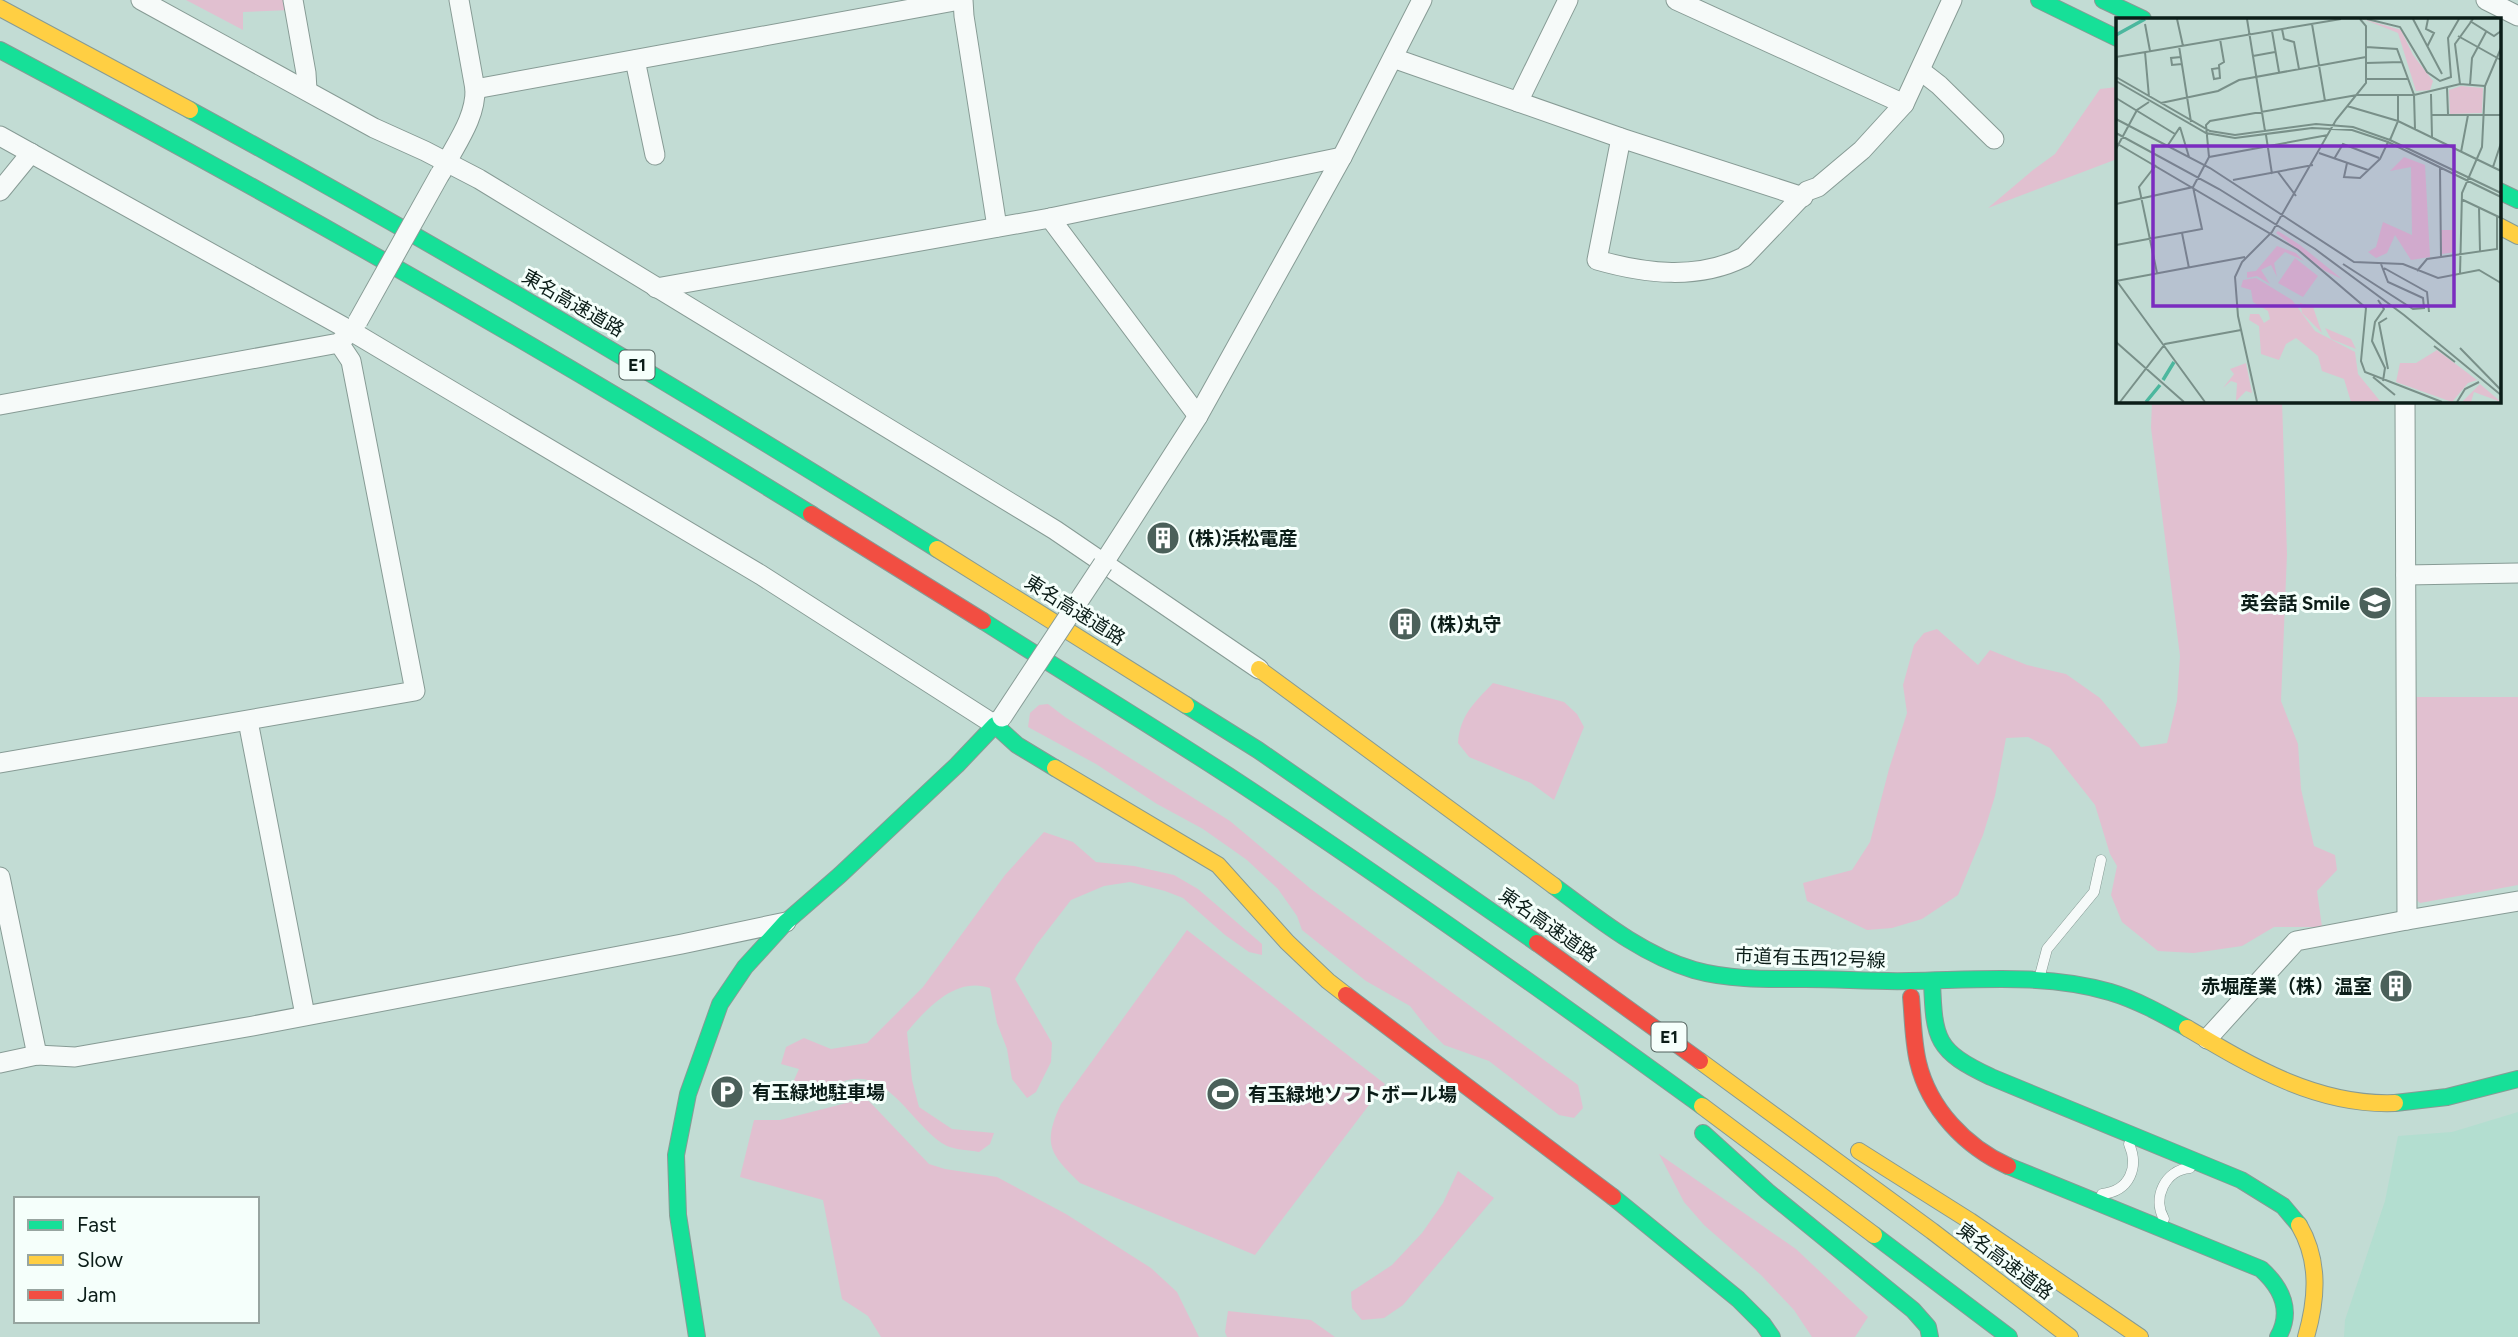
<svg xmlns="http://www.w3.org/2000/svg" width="2518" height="1337" font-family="Figtree,'Noto Sans JP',sans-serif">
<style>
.built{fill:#b3ded0}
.green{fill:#e1c0d0}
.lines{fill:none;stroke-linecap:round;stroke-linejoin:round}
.lane-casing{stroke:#879b95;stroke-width:11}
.street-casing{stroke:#879b95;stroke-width:21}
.fast-casing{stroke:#879b95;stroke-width:18}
.slow-casing{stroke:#879b95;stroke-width:18}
.jam-casing{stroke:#879b95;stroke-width:18}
.lane{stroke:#f6faf9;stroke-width:10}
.street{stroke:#f6faf9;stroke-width:19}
.fast{stroke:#16e098;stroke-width:16}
.slow{stroke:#ffcf43;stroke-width:16}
.jam{stroke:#f24e42;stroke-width:16}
.street-bridge-casing{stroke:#879b95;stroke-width:21;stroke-linecap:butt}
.street-bridge{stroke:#f6faf9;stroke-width:19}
.labels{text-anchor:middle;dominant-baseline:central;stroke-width:6;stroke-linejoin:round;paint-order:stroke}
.shield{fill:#f5fffb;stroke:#51615c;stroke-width:2}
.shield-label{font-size:18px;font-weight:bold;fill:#0b1d18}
.street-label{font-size:19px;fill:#0b1d18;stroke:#f5fffb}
.poi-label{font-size:19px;font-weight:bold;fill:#0b1d18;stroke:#f5fffb;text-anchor:start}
.inset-river{fill:none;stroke:#4cb79e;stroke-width:3.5}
.inset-road{fill:none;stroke:#799089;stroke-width:2}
.view{fill:#7b2cbf;fill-opacity:0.15;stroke:#7b2cbf;stroke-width:3.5}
.inset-edge{fill:none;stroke:#0b1d18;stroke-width:3.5}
</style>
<rect width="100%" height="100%" fill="#c2dcd4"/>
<polygon class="built" points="2518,1112 2518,1337 2344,1337 2345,1320 2385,1201 2398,1136 2452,1132"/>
<g class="green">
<polygon points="186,0 288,0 291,10 243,12 243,30"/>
<polygon points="2117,87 2117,159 1988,208 2033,170 2055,154 2100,89"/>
<polygon points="2152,401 2282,401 2287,554 2281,701 2298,744 2301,789 2314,846 2335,855 2337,870 2317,891 2322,927 2274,927 2242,946 2194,953 2158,951 2122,922 2111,895 2117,866 2110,854 2095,805 2050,748 2028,737 2006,738 1995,796 1983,835 1958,895 1922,919 1892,928 1867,930 1807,901 1803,883 1852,870 1870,842 1889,769 1907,713 1903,685 1914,645 1924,633 1937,629 1978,665 1990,650 2027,665 2066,674 2100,698 2141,747 2167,743 2177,701 2180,656 2151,428"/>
<path d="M1493 683 1564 702 1577 714 1584 727 1554 800 1531 783 1469 757 1458 743C1460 715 1474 703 1493 683Z"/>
<polygon points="2404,697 2518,697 2518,885 2420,903 2409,893"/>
<polygon points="1048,704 1065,717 1230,821 1311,889 1578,1085 1583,1108 1574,1118 1559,1115 1489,1061 1444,1045 1427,1028 1410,1006 1366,981 1302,930 1297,916 1278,889 1247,860 1203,829 1157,804 1096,764 1028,727 1030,713 1039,705"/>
<path d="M1044 832 1073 842 1096 862 1134 866 1174 875 1198 889 1262 944V955L1249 952 1225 935 1183 898 1165 891 1130 882 1104 886 1071 900 1037 944 1015 979 1052 1043 1051 1062 1036 1092 1027 1098 1012 1079 1007 1049 997 1023 990 988C956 976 927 1008 907 1032L912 1080 919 1107 952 1129 994 1133 990 1144 979 1152C969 1150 956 1150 947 1146 914 1129 890 1069 848 1080 842 1081 838 1085 833 1087 813 1093 807 1090 787 1103L789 1091 799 1069 781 1064 786 1047 804 1038 831 1049 867 1043 923 987 1005 875Z"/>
<path d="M1187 930 1385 1084 1255 1255 1080 1183C1050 1154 1042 1144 1061 1104Z"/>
<polygon points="866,1098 929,1164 945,1169 997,1177 1066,1214 1151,1268 1177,1292 1199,1337 881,1337 868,1316 842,1299 823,1200 740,1177 754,1120 780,1120"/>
<polygon points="1659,1154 1796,1249 1868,1317 1855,1337 1812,1337 1794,1310 1761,1275 1704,1225 1684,1202"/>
<polygon points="1458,1171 1494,1198 1403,1305 1384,1318 1362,1320 1352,1308 1351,1292 1392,1265 1422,1233 1443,1203"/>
<polygon points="1228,1311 1311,1320 1335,1337 1227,1337 1225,1332"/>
</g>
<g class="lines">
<defs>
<g id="lane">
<polyline points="2039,979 2047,949 2094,892 2101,860"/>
<path d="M2102 1194C2130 1191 2139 1167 2129 1144"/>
<path d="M2164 1219C2152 1198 2165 1170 2190 1168"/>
</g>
<g id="street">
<polyline points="141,0 374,128 425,151 479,179 1055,530 1259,669"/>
<polyline points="293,0 306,73 307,90"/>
<polyline points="459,0 475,89 960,0"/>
<polyline points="963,0 964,16 997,227"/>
<polyline points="1676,0 1904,104"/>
<polyline points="2486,0 2518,16"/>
<polyline points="1393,58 1621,138 1803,197"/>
<polyline points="635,60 655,155"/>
<polyline points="1921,71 1939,85 1994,139"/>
<polyline points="1518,102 1568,0"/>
<polyline points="0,136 351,331 761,575 995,725 1001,718"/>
<path d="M1621 138 1597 260C1646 274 1698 280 1744 257L1807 191 1818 187 1862 150 1904 104 1952 0"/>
<path d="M441 173C454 146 476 119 475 89"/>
<polyline points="0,191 31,153"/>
<polyline points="1050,218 1198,416"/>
<polyline points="656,288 1050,218 1342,157"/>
<polyline points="2405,401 2407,920"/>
<polyline points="0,405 339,343 347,335"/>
<polyline points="1103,564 1198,416 1342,157 1422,0"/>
<polyline points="2406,575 2518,573"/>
<polyline points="248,721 305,1015"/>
<polyline points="0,763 415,691 351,361 339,343"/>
<polyline points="0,877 37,1055"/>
<polyline points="2207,1039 2296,941 2407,920 2518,901"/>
<polyline points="0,1063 37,1055 75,1057 253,1026 682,944 786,922"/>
</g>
<g id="fast">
<polyline points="2039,0 2117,38"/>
<polyline points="2103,0 2143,19"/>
<path d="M0 50C275 196 546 350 811 514"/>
<path d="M190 110C444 248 692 396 937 549"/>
<polyline points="2499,191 2518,200"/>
<path d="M983 621C1068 675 1154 727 1238 782 1396 886 1549 995 1702 1106"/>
<polyline points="1186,705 1258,750 1537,943"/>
<path d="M1554 886C1597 918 1642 955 1694 970 1730 980 1768 979 1805 979 1840 979 1875 982 1910 981 1976 980 2046 973 2110 992 2137 1000 2162 1014 2187 1028"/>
<path d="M1932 981C1934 1040 1936 1051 1991 1077L2241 1180 2283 1206 2299 1225"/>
<polyline points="2395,1103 2447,1097 2518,1079"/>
<polyline points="1703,1133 1767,1191 1913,1310 1928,1327 1930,1337"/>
<path d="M2008 1166 2261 1269C2282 1288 2293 1311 2278 1337"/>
<polyline points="1613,1197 1738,1299 1763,1324 1772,1337"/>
<polyline points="1874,1235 2009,1337"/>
<polyline points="697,1337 678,1215 676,1155 688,1094 720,1004 745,967 786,922 840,875 957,765 995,725 1017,745 1055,768"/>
</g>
<g id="slow">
<polyline points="0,8 190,110"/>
<polyline points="2499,226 2518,236"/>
<polyline points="937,549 1186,705"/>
<polyline points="1259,669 1554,886"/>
<polyline points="1055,768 1218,865 1287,942 1328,981 1346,995"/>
<path d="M2187 1028C2251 1066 2317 1106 2395 1103"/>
<polyline points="1700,1061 1932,1231 2070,1337"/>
<polyline points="1702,1106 1874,1235"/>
<polyline points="1859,1151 1970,1221 2140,1337"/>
<path d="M2299 1225C2320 1261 2317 1299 2306 1337"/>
</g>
<g id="jam">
<polyline points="811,514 983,621"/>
<polyline points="1537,943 1700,1061"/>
<polyline points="1346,995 1613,1197"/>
<path d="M1911 997C1913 1019 1913 1041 1918 1062 1929 1109 1966 1147 2008 1166"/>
</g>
</defs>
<use href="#lane" class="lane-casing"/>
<use href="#street" class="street-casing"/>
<use href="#fast" class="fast-casing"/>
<use href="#slow" class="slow-casing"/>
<use href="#jam" class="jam-casing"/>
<use href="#lane" class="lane"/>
<use href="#street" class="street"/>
<use href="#fast" class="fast"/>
<use href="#slow" class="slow"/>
<use href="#jam" class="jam"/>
<defs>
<g id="street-bridge">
<polyline points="358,321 440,174"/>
<polyline points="1002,717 1103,564"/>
</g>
</defs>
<use href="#street-bridge" class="street-bridge-casing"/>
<use href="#street-bridge" class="street-bridge"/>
</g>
<defs>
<symbol id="building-disc" viewBox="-11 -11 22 22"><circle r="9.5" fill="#4b605a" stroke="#f5fffb"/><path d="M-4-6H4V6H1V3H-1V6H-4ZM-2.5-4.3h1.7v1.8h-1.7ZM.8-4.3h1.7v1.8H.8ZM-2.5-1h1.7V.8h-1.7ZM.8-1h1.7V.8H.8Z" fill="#fff"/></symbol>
<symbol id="school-disc" viewBox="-11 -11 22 22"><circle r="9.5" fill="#4b605a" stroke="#f5fffb"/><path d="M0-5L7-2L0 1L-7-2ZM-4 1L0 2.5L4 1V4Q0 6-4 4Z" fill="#fff"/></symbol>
<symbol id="parking-disc" viewBox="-11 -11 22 22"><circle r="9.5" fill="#4b605a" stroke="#f5fffb"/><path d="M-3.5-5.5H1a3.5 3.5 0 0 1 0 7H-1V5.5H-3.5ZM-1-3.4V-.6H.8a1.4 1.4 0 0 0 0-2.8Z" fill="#fff"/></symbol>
<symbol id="stadium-disc" viewBox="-11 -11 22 22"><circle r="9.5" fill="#4b605a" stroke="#f5fffb"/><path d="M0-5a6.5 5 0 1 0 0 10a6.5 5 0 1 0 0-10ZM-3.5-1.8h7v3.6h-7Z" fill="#fff"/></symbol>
</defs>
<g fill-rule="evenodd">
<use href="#building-disc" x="1144" y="519" width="38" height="38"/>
<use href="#school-disc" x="2356" y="584" width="38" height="38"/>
<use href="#building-disc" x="1386" y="605" width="38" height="38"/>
<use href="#building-disc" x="2377" y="967" width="38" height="38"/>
<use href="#parking-disc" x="708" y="1073" width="38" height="38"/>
<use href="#stadium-disc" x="1204" y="1075" width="38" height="38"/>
</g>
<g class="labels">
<g class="shield">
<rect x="619.5" y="350.5" width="35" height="29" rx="5"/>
<rect x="1651.5" y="1022.5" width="35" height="29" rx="5"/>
</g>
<g class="shield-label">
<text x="637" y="365">E1</text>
<text x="1669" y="1037">E1</text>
</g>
<g class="street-label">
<text transform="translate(573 303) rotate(30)">東名高速道路</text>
<text transform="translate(1075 610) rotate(32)">東名高速道路</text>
<text transform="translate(1548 925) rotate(35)">東名高速道路</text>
<text transform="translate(1810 958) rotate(2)">市道有玉西12号線</text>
<text transform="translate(2005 1261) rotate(37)">東名高速道路</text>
</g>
<g class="poi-label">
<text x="1188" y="538">(株)浜松電産</text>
<text x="2350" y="603" text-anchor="end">英会話 Smile</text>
<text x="1430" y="624">(株)丸守</text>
<text x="2372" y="986" text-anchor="end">赤堀産業（株）温室</text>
<text x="752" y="1092">有玉緑地駐車場</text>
<text x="1248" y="1094">有玉緑地ソフトボール場</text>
</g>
</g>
<g transform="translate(2116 18)">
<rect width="385" height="385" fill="#c2dcd4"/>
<path d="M247 1 285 12 297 37 317 63 314 72 300 73 282 15ZM345 68 367 70 366 95 334 96 333 72ZM288 139 309 147 314 239 295 242 279 217 271 235 260 240 252 234 260 229 267 204 296 217 295 149 274 153ZM324 212H340L339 234 326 236ZM162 213 184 227 226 261 209 253 160 215ZM161 228 180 235 188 243 169 234 158 245 161 259 155 247 145 252 154 266 141 258 131 260V254L140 253ZM179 240 202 258 187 279 162 265ZM140 260 176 282 199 313 239 334 242 356 264 383 271 384H235L228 361 206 353 202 338 180 320 170 326 163 342 145 336 143 308 133 302 134 296H143L148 305 154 301 152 293 137 284 135 272 125 269 127 262ZM184 285 197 289 206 315 186 295ZM209 310 235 321 240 331 215 321ZM321 332 361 362 352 365 336 384 280 364 284 345H300ZM130 345 136 375 130 373 120 383 121 365 115 363 107 370 118 356 114 351ZM364 366 385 384 358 374 355 384H346Z" fill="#e1c0d0"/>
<path class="inset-river" d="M0 17 29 1M47 362 58 344M30 384 44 367"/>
<path class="inset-road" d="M61 1 67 28M131 1 149 113M251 1 284 9 311 54 324 63 335 59 332 20 343 1M297 1 326 56M354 3 378 18 385 13M29 6 34 33M196 6 209 83M166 11 168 21 178 24 183 51M156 13 163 54M342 18 385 42M63 28 75 104M250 29 281 31 298 77 299 111M311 29 318 15 310 11 312 1M29 34 33 79M137 38 159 34M0 39 225 1M65 39 55 40 56 47 66 46M250 45 286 44M103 50 96 51 98 61 104 60 103 47 108 44 104 21M0 59 94 113 119 117 200 106 237 109 274 122 385 175M0 60 1 39M250 61H292M0 63 90 115 119 120 196 110 236 112 272 124 385 179M344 66 339 26 357 1M354 67 356 40 370 14M331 70 332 96M315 76 316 119M0 80 59 116M45 85 102 73 123 62 250 39M231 88 282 103 385 153M316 97H385M0 101 94 150 238 244 287 246 322 260 363 252 385 265M64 109 73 139M0 115 103 171 199 231 288 297 385 377M150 117 156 156M212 117 93 139 90 107 94 103 241 77H298L344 66 369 68M274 122 282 103V77M0 125 182 232 250 290 245 343 249 354 326 384M52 127 64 109M0 131 21 92 33 84M345 134 352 97M203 135 252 152M218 141 227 126 263 140M231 145 228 159 244 160 264 141 272 124M40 147 23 169 41 255M377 149 385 125M324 150 325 238M162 154 180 178M117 162 197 147M345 181 385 200M0 186 77 169 93 139M363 190 364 233M66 215 73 250M0 227 86 211 77 169M227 246 297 291 308 290 307 280 272 264 265 246M268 250 311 274 313 294M301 253 311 241 381 231V199M344 256 346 175 366 129 369 68 385 30M0 262 89 384M0 263 129 239M262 282 268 291 259 304 256 323 269 350 267 363M271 300 263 305 272 351M0 324 68 384M318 328 339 344M344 330 384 371M257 359 279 377M4 384 49 326 125 312M141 384 122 298 119 259 126 244 156 214 220 102 250 65V8L244 1M341 384 349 371 363 364"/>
<path class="view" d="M37 128H338V288H37Z"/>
<rect width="385" height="385" class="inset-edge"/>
</g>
<rect x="14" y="1197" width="245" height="126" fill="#f5fffb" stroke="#97a5a0" stroke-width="2"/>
<rect x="28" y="1220" width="35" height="10" fill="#16e098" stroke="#97a5a0" stroke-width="2"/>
<text x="77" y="1232" font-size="21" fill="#0b1d18">Fast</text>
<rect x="28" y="1255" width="35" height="10" fill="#ffcf43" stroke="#97a5a0" stroke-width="2"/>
<text x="77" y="1267" font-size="21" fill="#0b1d18">Slow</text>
<rect x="28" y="1290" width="35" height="10" fill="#f24e42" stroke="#97a5a0" stroke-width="2"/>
<text x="77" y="1302" font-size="21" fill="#0b1d18">Jam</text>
</svg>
